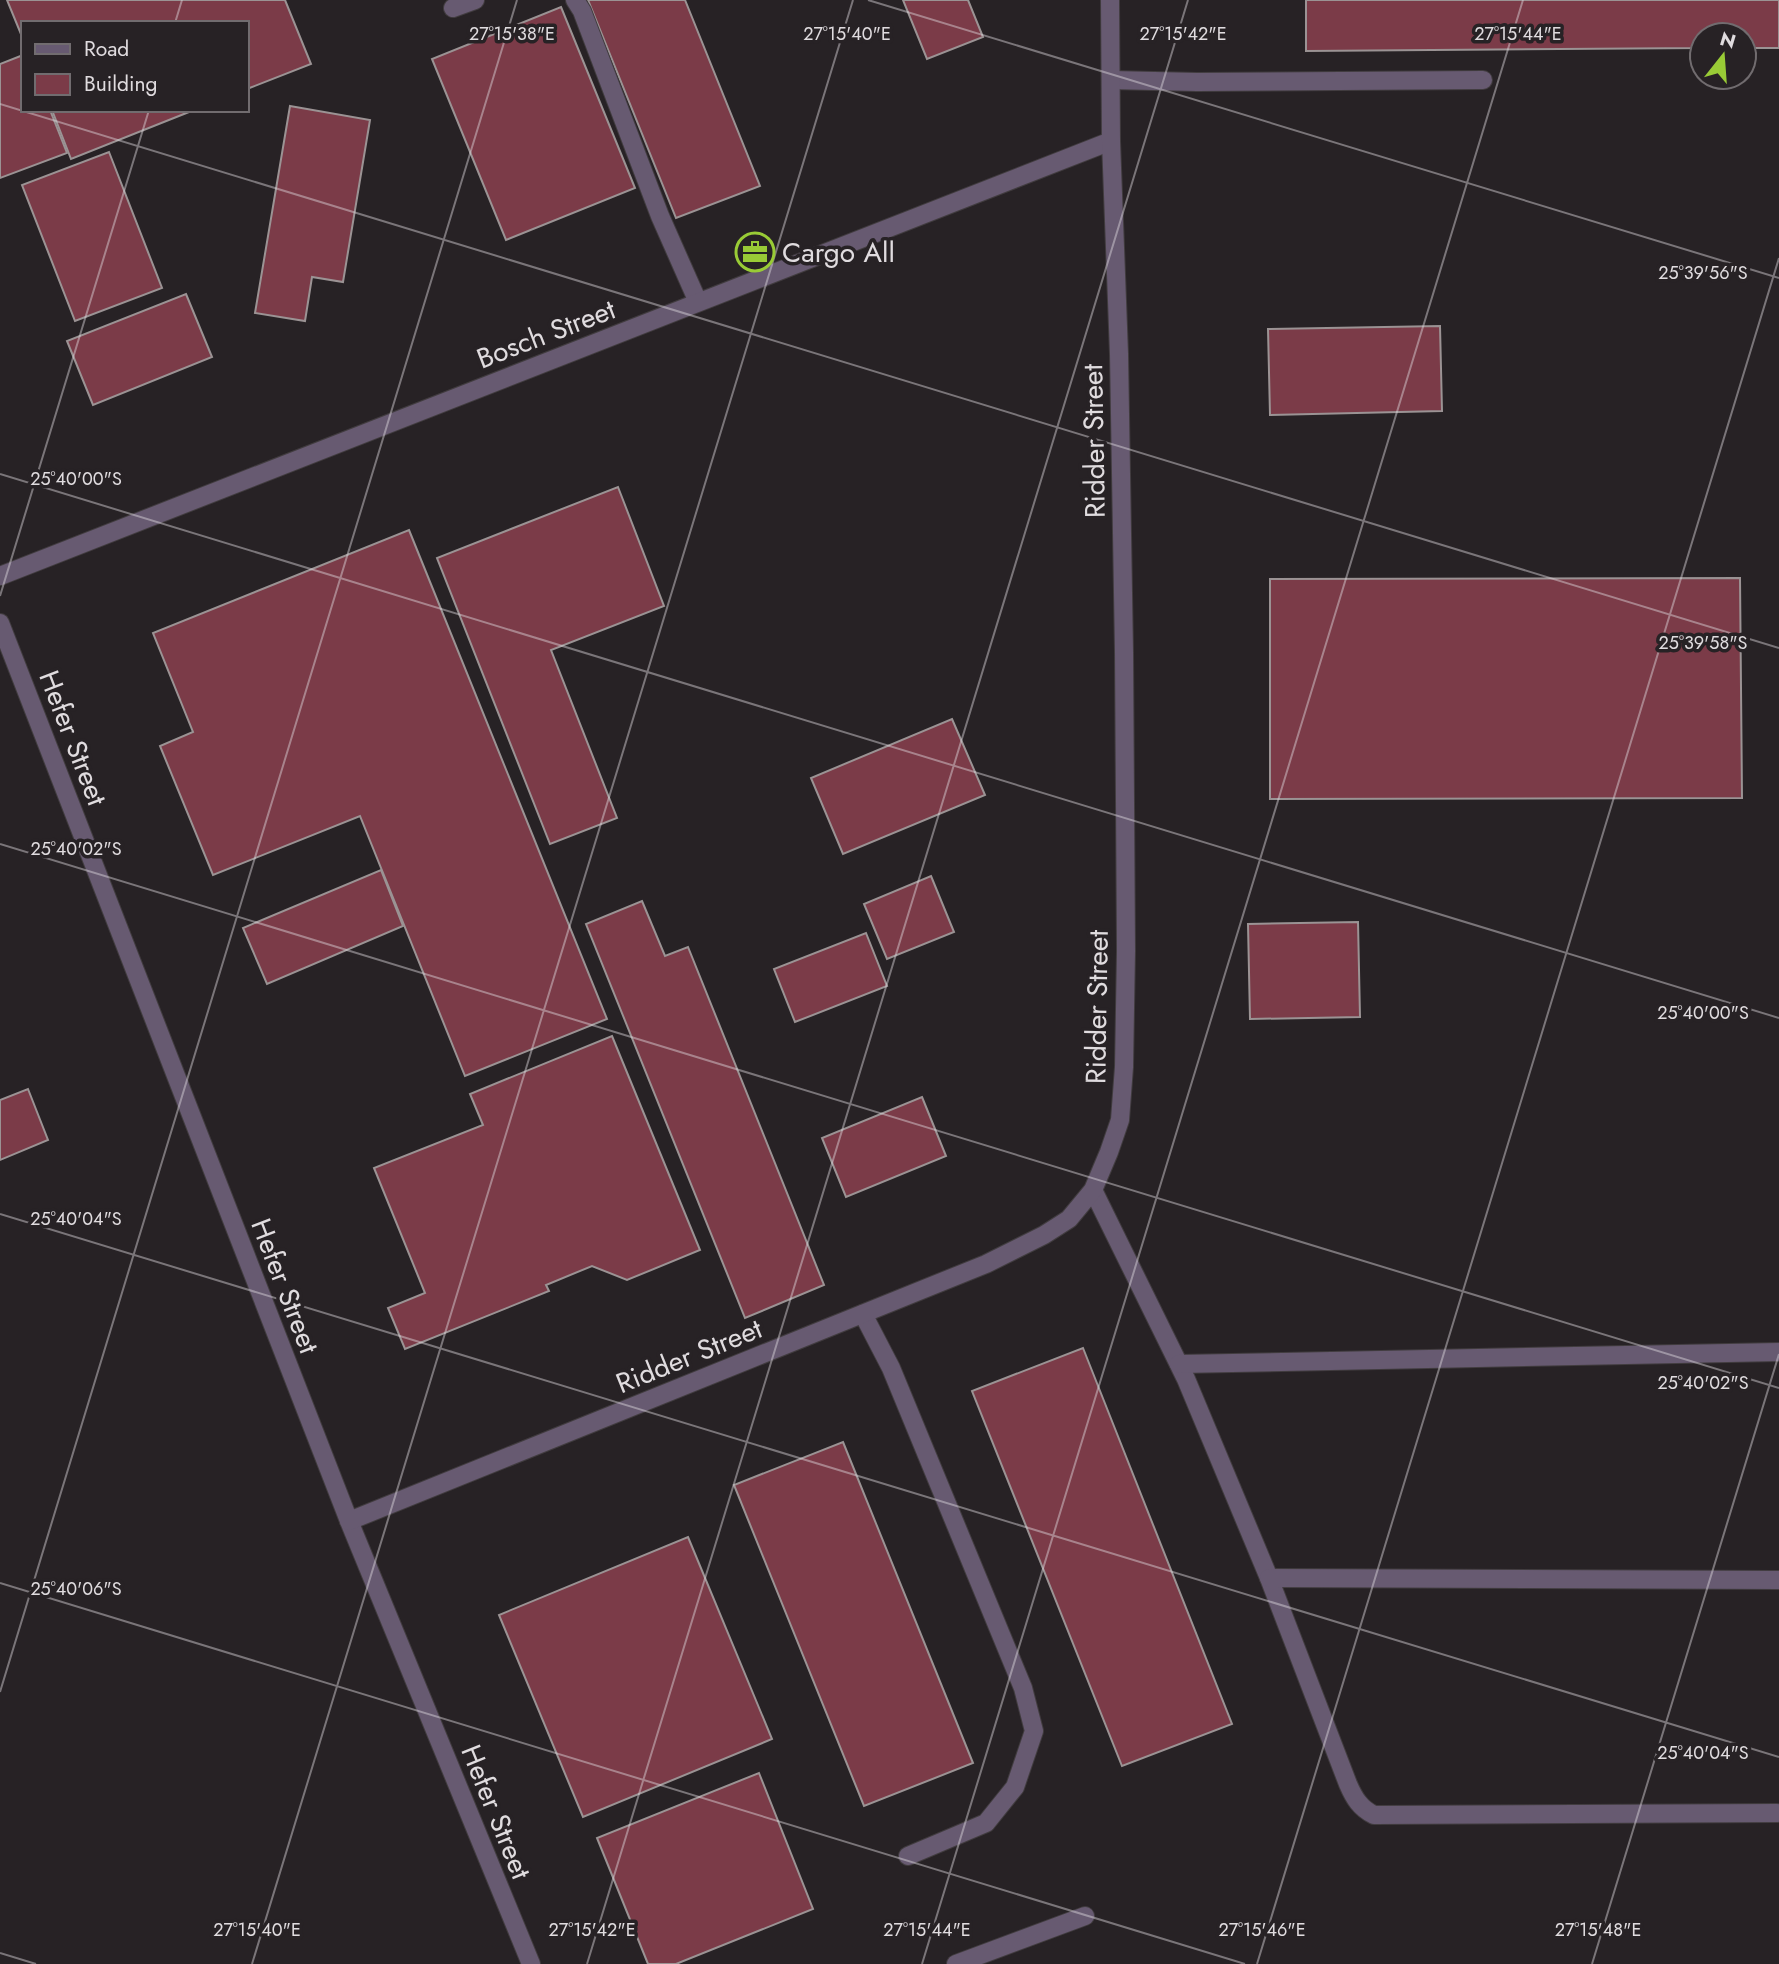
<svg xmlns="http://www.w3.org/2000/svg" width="1779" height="1964" font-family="Jost,sans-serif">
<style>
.building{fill:#7b3b48;stroke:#9b9394;stroke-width:2}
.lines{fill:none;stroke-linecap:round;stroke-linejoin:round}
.service-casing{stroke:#413c3f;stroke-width:20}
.minor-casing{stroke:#413c3f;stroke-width:20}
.service{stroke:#675a71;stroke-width:18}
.minor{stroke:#675a71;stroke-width:18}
.ticks{fill:none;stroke:#e0dcdf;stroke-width:2;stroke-opacity:0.45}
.labels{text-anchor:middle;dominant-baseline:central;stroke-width:7;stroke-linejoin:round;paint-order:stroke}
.poi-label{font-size:28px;fill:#e0dcdf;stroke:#272225;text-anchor:start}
.street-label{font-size:28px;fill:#e0dcdf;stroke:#272225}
.ticks-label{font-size:18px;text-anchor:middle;fill:#e0dcdf;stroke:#272225;stroke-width:7;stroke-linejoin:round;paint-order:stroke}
</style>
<rect width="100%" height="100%" fill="#272225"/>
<g class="building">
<polygon points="7,0 285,0 311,64 247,89 247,23 23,23 23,39"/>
<polygon points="588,0 685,0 760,186 676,218"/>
<polygon points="903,0 968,0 983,37 927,59"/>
<polygon points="1306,0 1779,0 1779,48 1744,48 1744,35 1702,35 1702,48 1306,51"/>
<polygon points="561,7 635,188 506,240 432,59"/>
<polygon points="23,55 23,110 50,110 67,153 0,178 0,64"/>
<polygon points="290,106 370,120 343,282 312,277 305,321 255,313"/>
<polygon points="52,110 194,110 71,159"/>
<polygon points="109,152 162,288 75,321 22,185"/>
<polygon points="186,294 212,357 93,405 67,341"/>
<polygon points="1440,326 1442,411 1270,415 1268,329"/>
<polygon points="618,487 664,606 551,650 617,818 550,844 437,558"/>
<polygon points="409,530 607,1019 465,1076 360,816 213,875 160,746 193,732 153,633"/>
<polygon points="1740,578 1742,798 1270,799 1270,579"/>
<polygon points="952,719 985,795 843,854 811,778"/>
<polygon points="381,870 403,926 267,984 243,928"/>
<polygon points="931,876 954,932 887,959 864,904"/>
<polygon points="642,901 665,956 688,947 824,1285 745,1318 586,924"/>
<polygon points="1358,922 1360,1017 1250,1019 1248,924"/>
<polygon points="866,933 887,986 795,1022 774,969"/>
<polygon points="612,1036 700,1250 627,1280 592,1266 546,1285 549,1291 405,1349 388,1308 425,1293 374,1168 483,1125 470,1094"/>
<polygon points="28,1089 48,1140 0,1160 0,1100"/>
<polygon points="922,1097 946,1156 846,1197 822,1138"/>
<polygon points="1083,1348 1232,1724 1122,1766 972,1391"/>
<polygon points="843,1442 973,1763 864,1806 734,1485"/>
<polygon points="688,1537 772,1739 583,1817 499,1615"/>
<polygon points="759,1773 813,1909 676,1964 648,1964 597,1838"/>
</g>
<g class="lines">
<defs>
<g id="service">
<polyline points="575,0 582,11 660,216 698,302"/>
<polyline points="453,8 475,0"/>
<polyline points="1111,80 1197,82 1483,80"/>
<path d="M1093 1190 1186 1379 1269 1578 1348 1784C1354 1798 1360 1808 1374 1815L1777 1813"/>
<polyline points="863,1314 891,1368 1023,1688 1034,1731 1015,1787 986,1823 908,1856"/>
<polyline points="1179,1364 1779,1352"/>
<polyline points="349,1521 531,1964"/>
<polyline points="1269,1578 1779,1580"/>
<polyline points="956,1964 1085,1916"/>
</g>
<g id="minor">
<polyline points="0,576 1111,141"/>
<polyline points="0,623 349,1521 986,1264 1044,1235 1069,1219 1093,1190 1109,1152 1120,1120 1124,1067 1126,951 1124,652 1119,354 1111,141 1110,0"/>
</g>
</defs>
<use href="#service" class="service-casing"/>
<use href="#minor" class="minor-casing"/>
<use href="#service" class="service"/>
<use href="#minor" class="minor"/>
</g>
<path class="ticks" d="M868 0 1779 278M175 23 182 0M0 104 1779 648M0 474 1779 1018M0 596 149 110M0 844 1779 1388M0 1214 1779 1757M0 1583 1245 1964M0 1692 517 0M0 1953 36 1964M252 1964 853 0M587 1964 1188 0M922 1964 1523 0M1257 1964 1779 258M1592 1964 1779 1354"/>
<defs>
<symbol id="office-ring" viewBox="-11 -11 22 22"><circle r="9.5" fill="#272225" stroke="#99cb36" stroke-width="1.5"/><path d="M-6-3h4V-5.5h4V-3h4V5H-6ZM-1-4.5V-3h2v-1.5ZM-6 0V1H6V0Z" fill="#99cb36"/></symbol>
</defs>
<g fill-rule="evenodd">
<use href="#office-ring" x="733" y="230" width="44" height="44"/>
</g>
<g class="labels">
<g class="poi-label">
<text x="782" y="252">Cargo All</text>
</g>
<g class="street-label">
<text transform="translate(546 334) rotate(-21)">Bosch Street</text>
<text transform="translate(1094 441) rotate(-91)">Ridder Street</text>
<text transform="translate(73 738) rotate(69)">Hefer Street</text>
<text transform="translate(1097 1007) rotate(-89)">Ridder Street</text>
<text transform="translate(285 1286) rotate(69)">Hefer Street</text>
<text transform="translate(689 1356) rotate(-22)">Ridder Street</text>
<text transform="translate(496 1812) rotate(68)">Hefer Street</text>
</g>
</g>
<g class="ticks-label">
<text x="512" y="40">27°15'38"E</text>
<text x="847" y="40">27°15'40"E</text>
<text x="1183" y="40">27°15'42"E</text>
<text x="1518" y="40">27°15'44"E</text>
<text x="1703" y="279">25°39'56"S</text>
<text x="76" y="485">25°40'00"S</text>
<text x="1703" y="649">25°39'58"S</text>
<text x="76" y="855">25°40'02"S</text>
<text x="1703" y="1019">25°40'00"S</text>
<text x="76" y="1225">25°40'04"S</text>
<text x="1703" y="1389">25°40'02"S</text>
<text x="76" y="1595">25°40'06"S</text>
<text x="1703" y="1759">25°40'04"S</text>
<text x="257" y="1936">27°15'40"E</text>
<text x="592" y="1936">27°15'42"E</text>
<text x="927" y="1936">27°15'44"E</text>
<text x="1262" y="1936">27°15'46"E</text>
<text x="1598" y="1936">27°15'48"E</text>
</g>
<rect x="21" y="21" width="228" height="91" fill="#272225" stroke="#716c6f" stroke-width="2"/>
<rect x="35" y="44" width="35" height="10" fill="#675a71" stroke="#716c6f" stroke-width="2"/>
<text x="84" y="56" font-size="21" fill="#e0dcdf">Road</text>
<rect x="35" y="74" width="35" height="21" fill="#7b3b48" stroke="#716c6f" stroke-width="2"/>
<text x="84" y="91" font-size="21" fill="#e0dcdf">Building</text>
<g transform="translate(1723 56) rotate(17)"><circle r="33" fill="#272225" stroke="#716c6f" stroke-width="2"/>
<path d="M0-5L12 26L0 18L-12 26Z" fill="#99cb36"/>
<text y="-10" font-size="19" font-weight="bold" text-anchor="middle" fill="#e0dcdf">N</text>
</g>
</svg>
